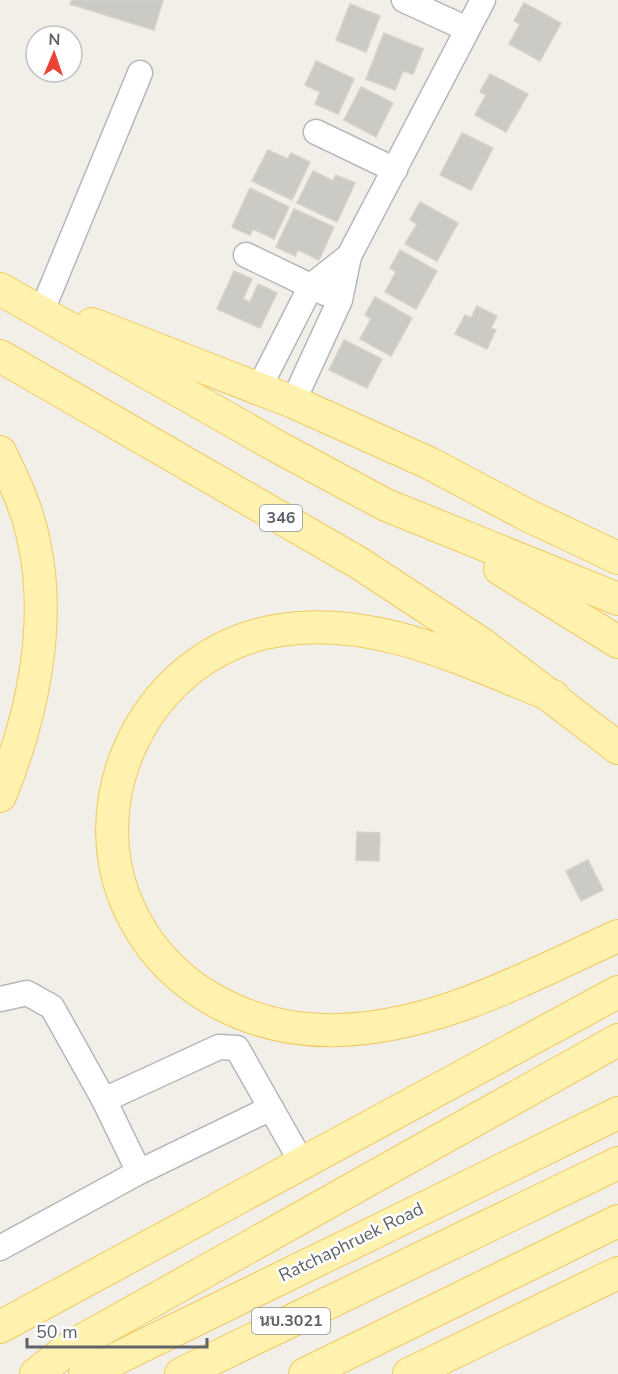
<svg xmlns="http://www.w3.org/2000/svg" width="618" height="1374" font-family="'Nunito Sans',Sarabun,sans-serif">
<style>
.building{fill:#cccac5;stroke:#d6d1c6;stroke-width:1.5}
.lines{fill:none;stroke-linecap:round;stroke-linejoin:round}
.minor-casing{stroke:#b5b8bc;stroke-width:27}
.major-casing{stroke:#f2c960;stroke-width:34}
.minor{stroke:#fff;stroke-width:24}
.major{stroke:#fff2af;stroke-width:32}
.labels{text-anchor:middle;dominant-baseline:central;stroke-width:5;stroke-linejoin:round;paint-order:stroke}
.shield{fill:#fff;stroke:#8f9295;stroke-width:1.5}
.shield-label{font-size:16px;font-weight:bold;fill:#5f6368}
.street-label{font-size:18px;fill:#5f6368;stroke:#fff}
</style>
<rect width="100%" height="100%" fill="#f1efe8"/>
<g class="building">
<polygon points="72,0 163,0 154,30 70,4"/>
<polygon points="524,3 561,23 540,61 509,44 520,24 514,21"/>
<polygon points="350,4 380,16 366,52 336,40"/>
<polygon points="384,33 423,49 413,74 403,71 395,90 366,79"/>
<polygon points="316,61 354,79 338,114 315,104 320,92 305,85"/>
<polygon points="490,74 528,94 506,132 475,115 486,95 480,92"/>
<polygon points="361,87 393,103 376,137 344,120"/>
<polygon points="462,133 493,148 471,190 440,175"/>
<polygon points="268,150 288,159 291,153 310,162 292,200 252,181"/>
<polygon points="313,171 333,181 336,175 355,183 337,222 297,203"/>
<polygon points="250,188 289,207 274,239 253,229 250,235 232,227"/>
<polygon points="420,202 458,223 437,261 405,244 417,224 410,220"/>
<polygon points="294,209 334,227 319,260 298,250 295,256 276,247"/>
<polygon points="400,250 437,271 416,309 385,292 396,272 390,268"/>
<polygon points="234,271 252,279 243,299 250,302 258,284 277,293 260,328 217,309"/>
<polygon points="375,297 412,318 391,356 360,339 371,319 365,315"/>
<polygon points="477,306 497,316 491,328 496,330 487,349 455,334 465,315 471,318"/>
<polygon points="344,340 382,359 367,388 329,370"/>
<polygon points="357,832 380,833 379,861 356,860"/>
<polygon points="588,860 603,890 581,901 566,871"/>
</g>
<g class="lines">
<defs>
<g id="minor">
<polyline points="404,0 467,29"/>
<polyline points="316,132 395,170"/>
<polyline points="246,255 325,293"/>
<polyline points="41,313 140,73"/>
<polyline points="259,388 311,286 349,256"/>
<polyline points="293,402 340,300 349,256 483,0"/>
<polyline points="0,999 27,993 52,1007 104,1100 219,1047 237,1048 302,1163"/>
<polyline points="139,1172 271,1108"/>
<polyline points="0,1248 139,1172 104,1100"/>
</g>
<g id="major">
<polyline points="0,289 278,447 386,505 618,599"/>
<polyline points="92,324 293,402 429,463 527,515 618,558"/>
<polyline points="0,356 359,563 482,644 618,748"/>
<path d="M0 452C14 481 28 510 34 542 52 625 32 718 0 796"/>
<polyline points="500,569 618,642"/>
<path d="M553 696C466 662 377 615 281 630 148 649 70 804 136 922 176 995 258 1033 339 1030 439 1027 529 976 618 936"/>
<polyline points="0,1327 618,992"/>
<polyline points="36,1374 72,1346 618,1040"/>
<polyline points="85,1374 618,1113"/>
<polyline points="181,1374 618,1163"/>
<polyline points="305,1374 618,1221"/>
<polyline points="409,1374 618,1273"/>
</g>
</defs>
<use href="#minor" class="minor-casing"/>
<use href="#major" class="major-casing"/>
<use href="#minor" class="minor"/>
<use href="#major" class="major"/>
</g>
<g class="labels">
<g class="shield">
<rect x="260" y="505" width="42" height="26" rx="4.5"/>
<rect x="252" y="1308" width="78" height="26" rx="4.5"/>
</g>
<g class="shield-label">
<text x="281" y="518">346</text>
<text x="291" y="1321">นบ.3021</text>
</g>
<g class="street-label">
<text transform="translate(351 1242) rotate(-26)">Ratchaphruek Road</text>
</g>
</g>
<g transform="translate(54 54) rotate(2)"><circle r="28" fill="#ffffff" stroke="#bfc1c3" stroke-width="1.5"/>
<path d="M0-4.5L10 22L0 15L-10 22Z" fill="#ea4335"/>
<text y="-9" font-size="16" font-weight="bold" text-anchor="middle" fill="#5f6368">N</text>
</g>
<path d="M27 1338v9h180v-9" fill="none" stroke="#5f6368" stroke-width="3"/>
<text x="36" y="1338" font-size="18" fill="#5f6368" stroke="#ffffff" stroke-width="4.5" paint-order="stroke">50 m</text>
</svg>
